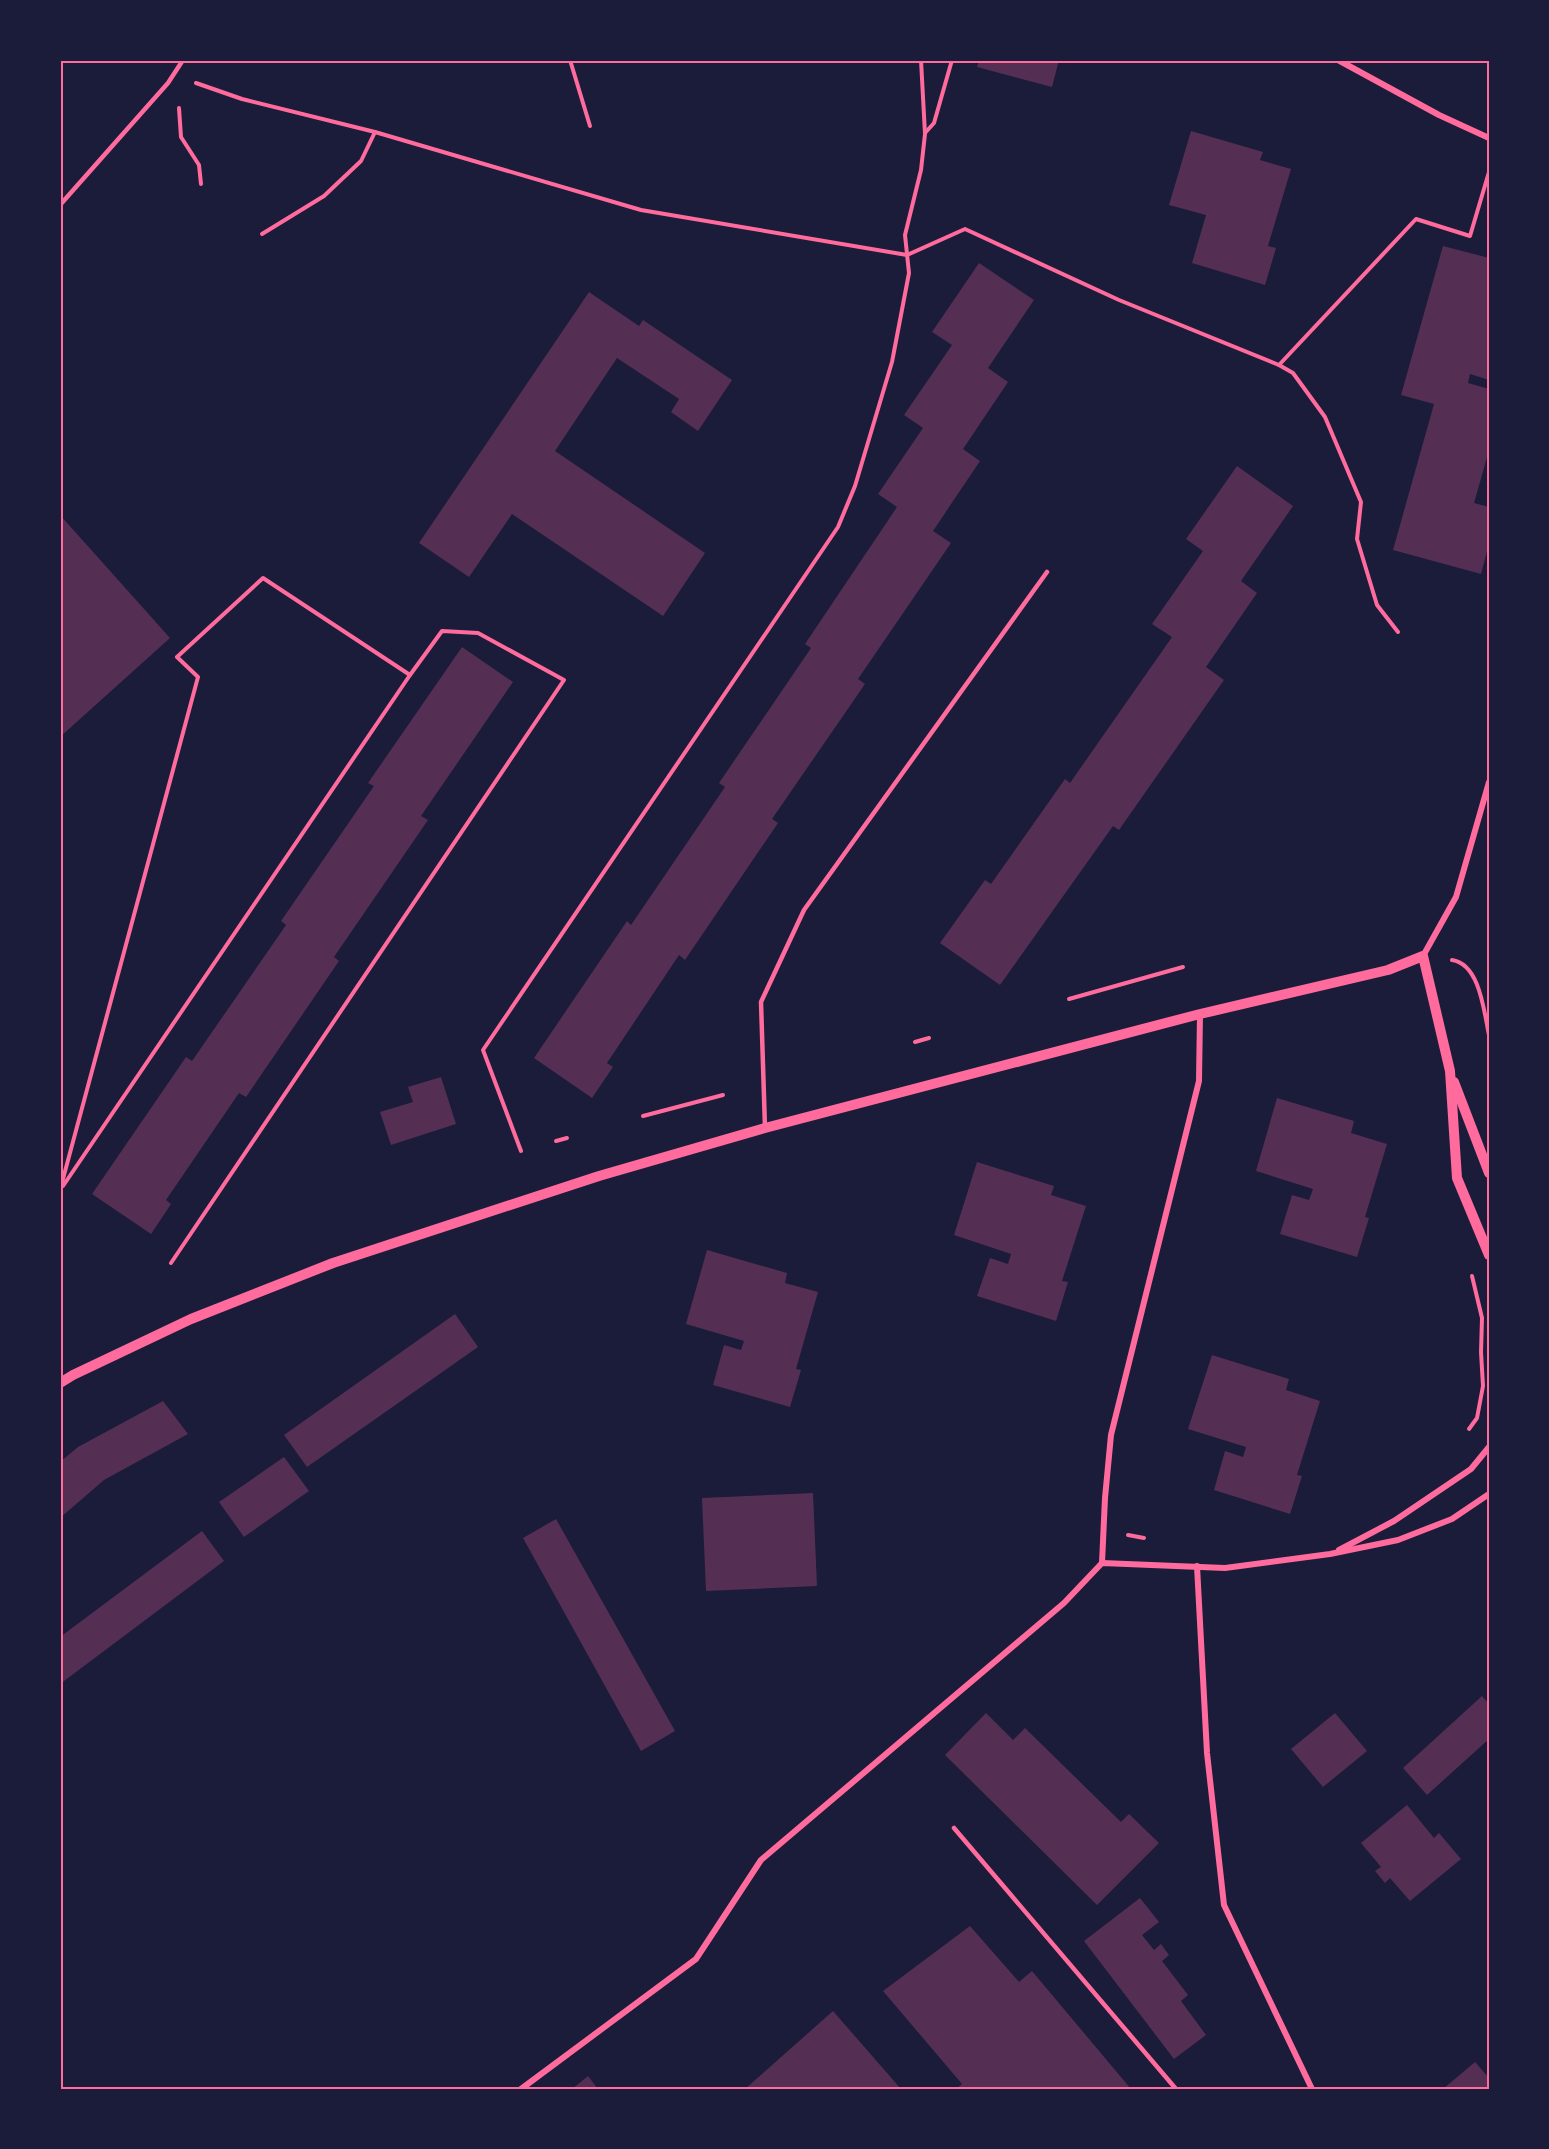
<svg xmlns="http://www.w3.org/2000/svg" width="1549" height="2149" font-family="'Fira Sans Condensed',sans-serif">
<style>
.building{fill:#542f53}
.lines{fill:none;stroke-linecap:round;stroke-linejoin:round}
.path{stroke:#ff6b9d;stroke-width:4}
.service{stroke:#ff6b9d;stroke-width:4.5}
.minor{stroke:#ff6b9d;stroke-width:6}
.tertiary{stroke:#ff6b9d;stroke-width:10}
.neatline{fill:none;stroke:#ff6b9d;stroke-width:2}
</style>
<rect width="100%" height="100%" fill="#1b1b3a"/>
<g class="building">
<polygon points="979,60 1059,60 1052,87 977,67"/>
<polygon points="1191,131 1263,152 1260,160 1291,169 1268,246 1276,248 1265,285 1192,263 1206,215 1169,205"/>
<polygon points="1443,246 1489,258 1489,380 1470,374 1468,383 1489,389 1489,450 1474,503 1489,507 1489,544 1481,574 1393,550 1434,404 1401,395"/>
<polygon points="979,263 1034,300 988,368 1008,382 963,449 980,461 933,531 951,543 858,679 865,684 772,819 778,823 685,960 679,955 607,1063 613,1067 592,1098 534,1058 627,921 631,925 725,787 719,783 811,648 805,644 897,507 878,494 923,428 904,415 952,345 932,332"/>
<polygon points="589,292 639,326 643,320 732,380 698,431 671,412 679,399 617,358 555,451 705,553 663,616 512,514 469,577 419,543"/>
<polygon points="1237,466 1293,506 1241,581 1257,593 1206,667 1224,680 1119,830 1113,826 1000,985 940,943 985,880 991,884 1065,779 1070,783 1172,637 1152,624 1203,551 1186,539"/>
<polygon points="60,515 170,638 60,737"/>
<polygon points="462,647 513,682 421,816 428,820 334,957 339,961 246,1097 239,1093 166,1200 171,1204 151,1234 92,1194 186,1057 192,1061 286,925 281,921 374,786 368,783"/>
<polygon points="441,1077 456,1124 391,1145 380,1112 413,1102 408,1087"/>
<polygon points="1277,1098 1354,1121 1351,1133 1387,1144 1365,1217 1369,1218 1357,1257 1280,1234 1292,1195 1309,1200 1313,1189 1256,1171"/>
<polygon points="977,1162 1054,1186 1051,1195 1086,1206 1062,1281 1068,1282 1056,1321 977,1296 990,1258 1008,1264 1011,1254 954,1235"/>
<polygon points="707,1250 787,1273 785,1283 818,1292 796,1369 801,1370 790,1407 713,1385 724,1345 741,1350 744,1341 686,1324"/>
<polygon points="455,1314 478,1347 307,1467 284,1435"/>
<polygon points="1212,1355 1289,1379 1286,1390 1320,1401 1297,1475 1302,1476 1290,1514 1214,1490 1225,1451 1243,1457 1246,1447 1188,1429"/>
<polygon points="163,1401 188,1434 104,1480 60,1518 60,1462 78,1447"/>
<polygon points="284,1457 309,1491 244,1537 219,1502"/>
<polygon points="813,1493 817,1586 706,1591 702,1498"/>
<polygon points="556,1519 675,1731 641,1751 523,1538"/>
<polygon points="202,1531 224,1561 60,1684 60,1637"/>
<polygon points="1482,1696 1489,1704 1489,1739 1427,1795 1403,1768"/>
<polygon points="986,1713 1013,1740 1025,1728 1121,1822 1129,1814 1159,1843 1097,1905 945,1755"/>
<polygon points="1335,1713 1367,1751 1323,1787 1291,1749"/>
<polygon points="1407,1805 1434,1838 1439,1833 1461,1859 1410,1901 1390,1878 1385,1883 1375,1871 1381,1867 1361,1843"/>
<polygon points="1140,1898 1159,1922 1142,1935 1154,1950 1161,1944 1169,1955 1162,1961 1188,1995 1181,2001 1206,2035 1174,2059 1084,1941"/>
<polygon points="970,1926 1019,1982 1032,1971 1131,2089 956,2089 962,2084 883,1991"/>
<polygon points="833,2011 901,2089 745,2089"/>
<polygon points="1475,2062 1489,2078 1489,2089 1443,2089"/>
<polygon points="588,2076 598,2089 572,2089"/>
</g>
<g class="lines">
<g class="path">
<polyline points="570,60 590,126"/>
<polyline points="196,83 242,99 375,132 641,210 907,255 965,229 1119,300 1279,365 1293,373 1325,417 1361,502 1357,539 1377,605 1398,632"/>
<polyline points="179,108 181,137 199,165 201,184"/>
<polyline points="925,133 934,123 952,60"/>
<polyline points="262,234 324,196 361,161 375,132"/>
<polyline points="1279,365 1416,219 1470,236 1489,172"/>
<path d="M1452 960C1480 964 1484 1012 1489 1035"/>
<polyline points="1069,999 1183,967"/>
<polyline points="915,1042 929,1038"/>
<polyline points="643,1116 723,1095"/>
<polyline points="556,1141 567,1138"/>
<polyline points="521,1151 483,1050 838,527 855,486 892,362 909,273 905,235 921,170 925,134 921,60"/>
<polyline points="63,1186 410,675"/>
<polyline points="60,1190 198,677 177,657 263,578 410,675 442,631 478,633 564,680 171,1263"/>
<polyline points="1469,1429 1477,1418 1483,1386 1481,1352 1482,1318 1472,1276"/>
<polyline points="1128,1535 1144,1538"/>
</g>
<g class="service">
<polyline points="60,205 168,83 183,60"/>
<polyline points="765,1128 761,1002 804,910 1047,572"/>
<polyline points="954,1828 1176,2089"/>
</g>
<g class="minor">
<polyline points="1338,60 1439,115 1489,138"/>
<polyline points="1423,956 1456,897 1489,782"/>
<polyline points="1339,1550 1394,1521 1471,1469 1489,1447"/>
<polyline points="1102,1563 1105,1498 1111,1435 1199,1081 1200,1014"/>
<polyline points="1197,1566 1207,1753 1224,1905 1312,2089"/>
<polyline points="521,2089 696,1959 761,1860 1064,1603 1102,1563 1225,1568 1330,1554 1398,1540 1452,1519 1489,1494"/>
</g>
<g class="tertiary">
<polyline points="1454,1082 1489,1173"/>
<polyline points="60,1383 73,1375 191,1319 333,1263 599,1176 765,1128 1200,1014 1388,970 1423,956 1450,1071 1457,1178 1489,1255"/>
</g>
</g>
<rect width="1549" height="2149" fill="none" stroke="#1b1b3a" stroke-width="123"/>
<rect x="62" y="62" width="1426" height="2026" class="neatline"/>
</svg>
